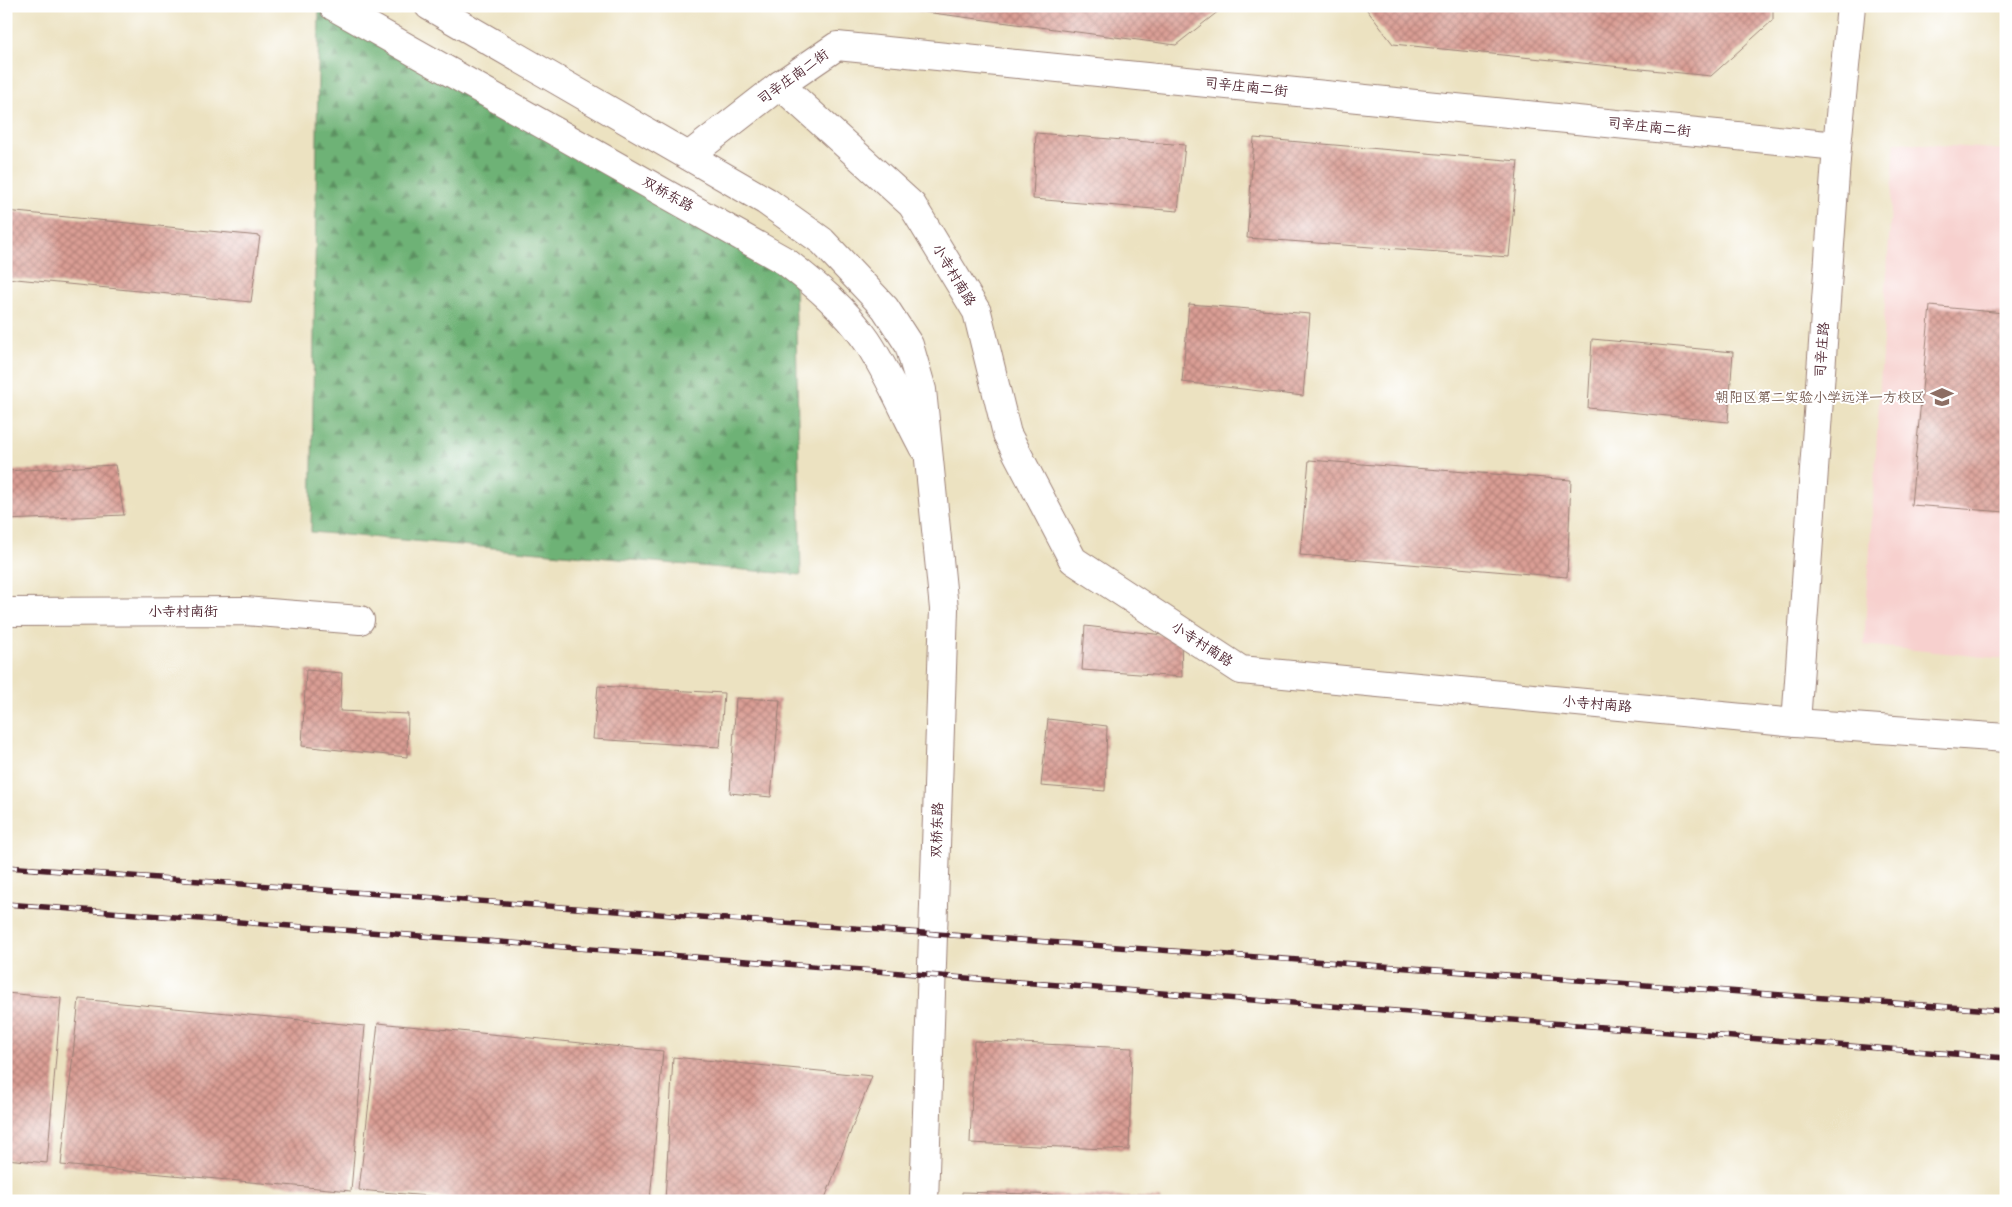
<svg xmlns="http://www.w3.org/2000/svg" width="2012" height="1207" font-family="Sriracha,'LXGW WenKai TC',sans-serif">
<style>
.built{fill:#f7d0ce}
.forest{fill:url(#forest-firs);stroke:#5c6850}
.building{fill:url(#building-cross-hatch)}
.lines{fill:none;stroke-linecap:round;stroke-linejoin:round}
.minor-casing{stroke:#9b8076;stroke-width:30}
.minor{stroke:#fff;stroke-width:28}
.rail-casing{stroke:#4a1f2b;stroke-width:5.5}
.rail{stroke:#fff;stroke-width:4;stroke-dasharray:11;stroke-linecap:butt}
.labels{text-anchor:middle;dominant-baseline:central;stroke-width:4;stroke-linejoin:round;paint-order:stroke}
.street-label{font-size:14px;fill:#4a1f2b;stroke:#fff}
.education-label{font-size:14px;fill:#785e54;stroke:#fff;text-anchor:end}
</style>
<defs>
<pattern id="forest-firs" width="22" height="20" patternUnits="userSpaceOnUse" patternTransform="scale(1.25)"><rect width="22" height="20" fill="#6eb276"/><path d="M5 1l3.5 6h-7zM16 11l3.5 6h-7z" fill="#5c9061"/></pattern>
<pattern id="building-cross-hatch" width="8" height="8" patternUnits="userSpaceOnUse" patternTransform="scale(1.25)"><rect width="8" height="8" fill="#da9e94"/><path d="M0 0l8 8M0 8l8-8" fill="none" stroke="#b38079"/></pattern>
</defs>
<rect width="100%" height="100%" fill="#fff"/>
<filter id="ink" filterUnits="userSpaceOnUse"><feTurbulence type="fractalNoise" baseFrequency=".02" numOctaves="2"/><feDisplacementMap in="SourceGraphic" scale="10" xChannelSelector="R" yChannelSelector="G"/><feConvolveMatrix kernelMatrix="1 2 1 2 8 2 1 2 1" color-interpolation-filters="sRGB"/></filter>
<filter id="wash" filterUnits="userSpaceOnUse"><feTurbulence type="fractalNoise" baseFrequency=".0096" numOctaves="4" result="noise"/><feDisplacementMap in="SourceGraphic" scale="20" xChannelSelector="R" yChannelSelector="G"/><feGaussianBlur stdDeviation="1.12" result="paint"/><feColorMatrix in="noise" values="0 0 0 0 0 0 0 0 0 0 0 0 0 0 0 0 0 1.4 0 .05"/><feComposite in="paint" operator="in"/></filter>
<g filter="url(#wash)">
<rect width="100%" height="100%" fill="#ece2c1"/>
<polygon class="built" points="1895,142 2006,150 2006,659 1864,645"/>
<polygon class="forest" points="319,6 339,6 795,275 801,575 311,532"/>
<g id="blocks">
<g class="building">
<polygon points="879,6 1225,6 1176,45"/>
<polygon points="1364,6 1773,6 1773,20 1711,76 1393,44"/>
<polygon points="1036,133 1185,145 1178,211 1033,199"/>
<polygon points="1254,138 1518,161 1509,257 1247,238"/>
<polygon points="6,211 260,236 251,302 6,278"/>
<polygon points="1189,304 1310,314 1303,396 1182,382"/>
<polygon points="2004,305 2006,512 1911,505 1930,306 2004,313"/>
<polygon points="1592,339 1733,352 1728,422 1588,408"/>
<polygon points="1309,460 1571,480 1567,577 1300,555"/>
<polygon points="115,465 124,515 6,520 6,471"/>
<polygon points="1085,626 1181,637 1182,677 1082,670"/>
<polygon points="306,670 342,673 340,711 408,714 407,757 302,746"/>
<polygon points="598,686 724,693 720,747 593,739"/>
<polygon points="736,698 780,700 771,797 730,793"/>
<polygon points="1048,719 1107,726 1105,791 1041,786"/>
<polygon points="6,993 61,998 47,1163 6,1159"/>
<polygon points="79,999 365,1026 351,1191 61,1165"/>
<polygon points="378,1023 663,1051 650,1201 485,1201 359,1190"/>
<polygon points="974,1041 1132,1048 1129,1150 970,1143"/>
<polygon points="673,1057 872,1076 824,1201 665,1201"/>
<polygon points="962,1192 1161,1198 1161,1201 962,1201"/>
</g>
</g>
</g>
<g filter="url(#ink)">
<use href="#blocks" fill-opacity="0" stroke="#9b8076" stroke-width="1"/>
<g class="lines">
<defs>
<g id="minor">
<path d="M333 6 785 261C816 285 845 309 867 341 889 374 904 412 923 447"/>
<polyline points="429,6 766,201 822,241 885,308 909,345 922,390 944,609 924,1201"/>
<polyline points="780,85 912,205 977,312 1007,434 1073,560 1241,670 1796,723 2006,738"/>
<polyline points="690,155 780,85 837,46 1837,146"/>
<polyline points="6,612 245,611 360,620"/>
<polyline points="1796,723 1837,146 1851,6"/>
</g>
</defs>
<use href="#minor" class="minor-casing"/>
<use href="#minor" class="minor"/>
<defs>
<g id="rail">
<polyline points="6,867 2006,1011"/>
<polyline points="6,904 2006,1058"/>
</g>
</defs>
<use href="#rail" class="rail-casing"/>
<use href="#rail" class="rail"/>
</g>
</g>
<defs>
<symbol id="school-bare" viewBox="-9 -9 18 18"><path d="M0-5L7-2L0 1L-7-2ZM-4 1L0 2.5L4 1V4Q0 6-4 4Z" fill="#8d6e63" stroke="#fff" stroke-width="2.5" paint-order="stroke"/></symbol>
</defs>
<g fill-rule="evenodd">
<use href="#school-bare" x="1926" y="381" width="32" height="32"/>
</g>
<g class="labels">
<g class="street-label">
<text transform="translate(793 77) rotate(-36)">司辛庄南二街</text>
<text transform="translate(1246 87) rotate(6)">司辛庄南二街</text>
<text transform="translate(1649 127) rotate(6)">司辛庄南二街</text>
<text transform="translate(668 194) rotate(29)">双桥东路</text>
<text transform="translate(954 275) rotate(59)">小寺村南路</text>
<text transform="translate(1822 350) rotate(-86)">司辛庄路</text>
<text x="183" y="611">小寺村南街</text>
<text transform="translate(1202 644) rotate(33)">小寺村南路</text>
<text transform="translate(1597 704) rotate(5)">小寺村南路</text>
<text transform="translate(937 830) rotate(-88)">双桥东路</text>
</g>
<g class="education-label">
<text x="1925" y="397">朝阳区第二实验小学远洋一方校区</text>
</g>
</g>
<rect width="2012" height="1207" fill="none" stroke="#fff" stroke-width="25"/>
</svg>
